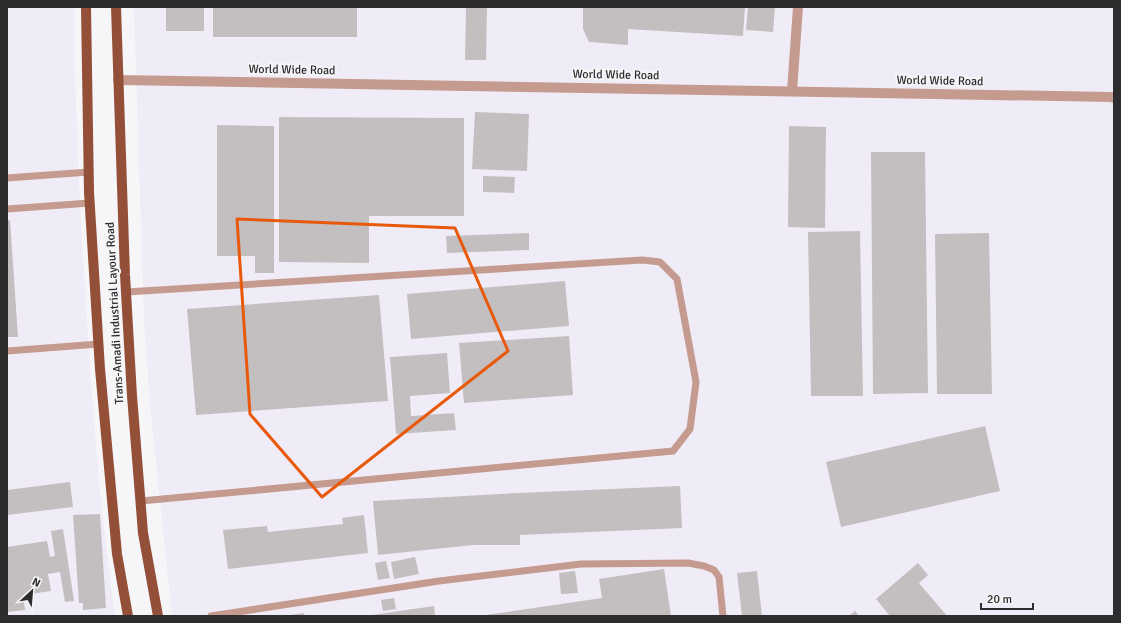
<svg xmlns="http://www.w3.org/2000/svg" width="1121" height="623" font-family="Signika,sans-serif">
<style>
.built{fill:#f0ecf7}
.building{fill:#c3bfc0}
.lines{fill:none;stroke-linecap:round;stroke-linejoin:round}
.lane{stroke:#c49b8e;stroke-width:7}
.street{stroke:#c49b8e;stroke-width:10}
.primary{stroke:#944f38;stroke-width:10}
.marked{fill:none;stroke:#e8590c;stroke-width:3;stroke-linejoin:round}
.labels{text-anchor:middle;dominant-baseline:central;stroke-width:4;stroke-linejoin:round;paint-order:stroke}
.street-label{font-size:12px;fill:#2d2c2e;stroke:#f6f5f8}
</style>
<rect width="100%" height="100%" fill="#f6f5f8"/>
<g class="built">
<polygon points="7,7 75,7 75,78 80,206 90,367 99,482 111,587 115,616 7,616"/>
<polygon points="134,7 1114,7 1114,616 172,616 150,404 144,321"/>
</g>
<g class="building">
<rect x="166" y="7" width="38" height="24"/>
<rect x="213" y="7" width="144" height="30"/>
<polygon points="466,7 487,7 486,60 465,60"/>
<polygon points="583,7 745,7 743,36 628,29 628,45 589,42 583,29"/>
<polygon points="748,7 775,7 773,32 746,30"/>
<polygon points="475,112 529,114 527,171 472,169"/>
<polygon points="279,117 464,118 464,216 369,216 369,263 279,262"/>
<polygon points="217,125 274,126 274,273 255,273 255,256 217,256"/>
<polygon points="789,126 826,127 825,228 788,227"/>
<polygon points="871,152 925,152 928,393 873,394"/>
<polygon points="483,176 515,177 514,193 483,192"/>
<polygon points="10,220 18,337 7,337 7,221"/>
<polygon points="860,231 863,396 811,396 808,232"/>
<polygon points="529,233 529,250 447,253 446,236"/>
<polygon points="989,233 992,394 937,394 935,234"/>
<polygon points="565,281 569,326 411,339 407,294"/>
<polygon points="379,295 388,401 196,415 187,309"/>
<polygon points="569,336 573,395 464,403 459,343"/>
<polygon points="447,353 450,393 410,396 411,416 454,413 456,430 396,434 390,357"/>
<polygon points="985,426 1000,491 841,527 826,462"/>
<polygon points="70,482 73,507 7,515 7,490"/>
<polygon points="680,486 682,528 520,535 520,545 473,545 378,555 373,501 518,493"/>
<polygon points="100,514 106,608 83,610 83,603 79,603 73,515"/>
<polygon points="364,515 368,553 228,569 223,530 267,526 268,532 343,524 342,518"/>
<polygon points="63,529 74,601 65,602 60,572 48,574 51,591 23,595 25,610 7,612 7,547 47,541 50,557 55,556 51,531"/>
<polygon points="415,557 419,574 394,579 391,562"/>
<polygon points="386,561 390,578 378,580 375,563"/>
<polygon points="918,563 928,575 919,583 947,616 890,616 876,599"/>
<polygon points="664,569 671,616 479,616 602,598 599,579"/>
<polygon points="575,571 578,593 561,594 559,573"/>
<polygon points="757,571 762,616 742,616 737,573"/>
<polygon points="394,598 396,609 383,611 381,600"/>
<polygon points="434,606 435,616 372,616 372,615"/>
<polygon points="855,611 859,616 849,616"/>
<polygon points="304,613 305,616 290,616 290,615"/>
</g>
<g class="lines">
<g class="lane">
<polyline points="7,178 89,172"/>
<polyline points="7,209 90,203"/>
<polyline points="126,292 642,260 660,262 677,279 696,382 690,429 673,451 141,501"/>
<polyline points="7,351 99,344"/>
<polyline points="211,616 439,581 581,564 688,563 704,566 714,570 719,577 723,616"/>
</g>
<g class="street">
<polyline points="118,80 1111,97 1114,98"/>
<polyline points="792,91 798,7"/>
</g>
<g class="primary">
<polyline points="86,7 89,192 100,369 117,554 128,616"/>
<polyline points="116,7 125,275 132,396 143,533 158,616"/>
</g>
</g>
<path class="marked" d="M237 219 455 228 508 351 322 497 250 414Z"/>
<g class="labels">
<g class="street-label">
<text transform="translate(292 70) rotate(1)">World Wide Road</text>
<text transform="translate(616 75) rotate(1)">World Wide Road</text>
<text transform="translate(940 81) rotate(1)">World Wide Road</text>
<text transform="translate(115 313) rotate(-93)">Trans-Amadi Industrial Layour Road</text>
</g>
</g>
<rect width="1121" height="623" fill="none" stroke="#2d2c2e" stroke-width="16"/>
<g transform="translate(32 591) rotate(26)" stroke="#f6f5f8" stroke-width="3" paint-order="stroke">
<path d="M0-3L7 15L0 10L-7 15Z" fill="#2d2c2e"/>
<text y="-6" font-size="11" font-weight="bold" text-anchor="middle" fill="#2d2c2e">N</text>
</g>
<path d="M981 603v6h52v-6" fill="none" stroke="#2d2c2e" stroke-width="2"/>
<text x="987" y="603" font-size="12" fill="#2d2c2e" stroke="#f6f5f8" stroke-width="3" paint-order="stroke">20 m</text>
</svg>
